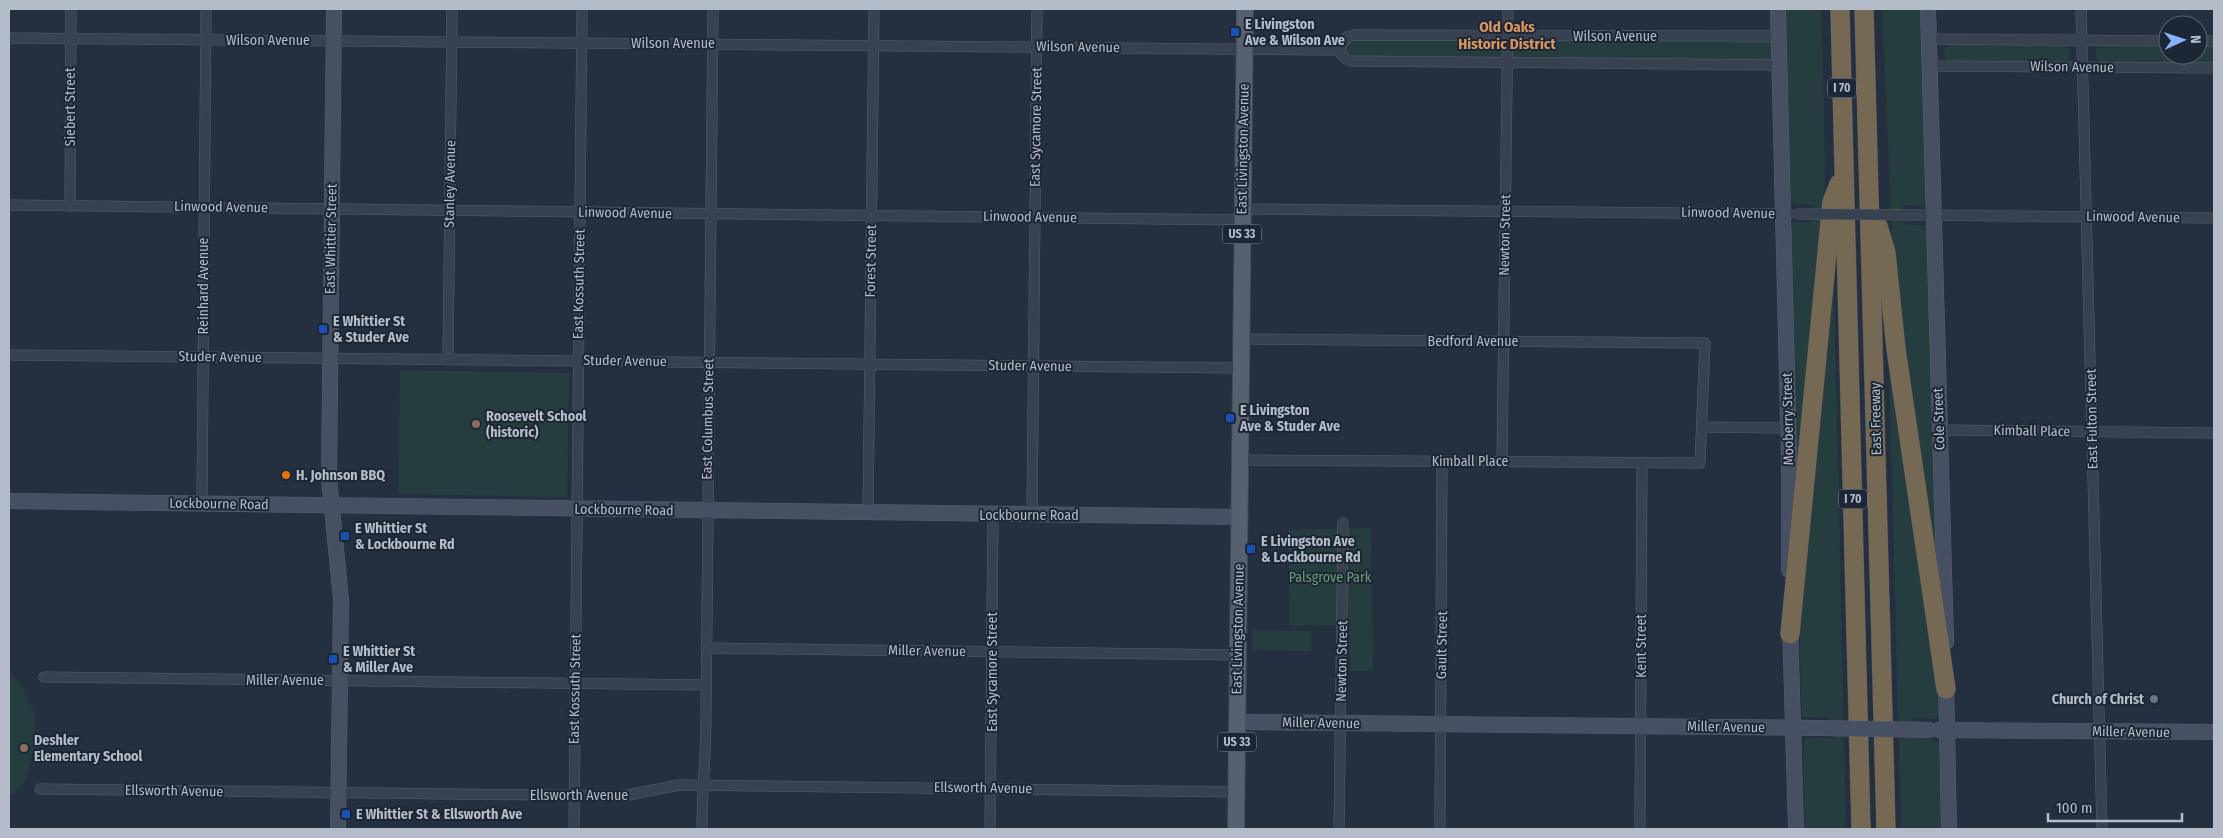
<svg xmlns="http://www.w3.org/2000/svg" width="2223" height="838" font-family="'Fira Sans Condensed',sans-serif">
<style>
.green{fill:#263d40}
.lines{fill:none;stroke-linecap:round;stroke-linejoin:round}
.street-casing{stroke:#565f6d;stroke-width:11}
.secondary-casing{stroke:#565f6d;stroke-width:16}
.primary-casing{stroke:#414a58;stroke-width:18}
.highway-casing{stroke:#434c5a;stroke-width:20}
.street{stroke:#38414f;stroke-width:10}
.secondary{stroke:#465062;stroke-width:15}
.primary{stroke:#56606f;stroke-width:16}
.highway{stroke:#766954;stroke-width:19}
.street-bridge-casing{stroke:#565f6d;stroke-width:11;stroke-linecap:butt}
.secondary-bridge-casing{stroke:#565f6d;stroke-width:16;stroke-linecap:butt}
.street-bridge{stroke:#38414f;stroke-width:10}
.secondary-bridge{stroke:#465062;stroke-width:15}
.transit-dot{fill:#1a4fb4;stroke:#1d2634;stroke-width:2}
.education-dot{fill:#8d6e63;stroke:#1d2634;stroke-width:2}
.food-dot{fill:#e8710a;stroke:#1d2634;stroke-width:2}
.worship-dot{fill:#6b7280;stroke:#1d2634;stroke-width:2}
.labels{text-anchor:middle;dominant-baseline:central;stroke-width:4;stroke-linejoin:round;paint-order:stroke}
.shield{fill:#1d2634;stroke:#878f9d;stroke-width:1}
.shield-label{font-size:12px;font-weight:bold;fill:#b4bcca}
.poi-label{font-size:14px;font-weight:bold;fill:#b4bcca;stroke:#1d2634;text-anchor:start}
.street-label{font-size:14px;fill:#b4bcca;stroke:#1d2634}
.park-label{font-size:14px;fill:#6a9c76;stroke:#1d2634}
.neighbourhood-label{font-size:15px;font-weight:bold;fill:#d99660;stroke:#1d2634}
</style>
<rect width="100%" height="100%" fill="#242f40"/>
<g class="green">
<polygon points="1786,9 1821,9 1825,160 1824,229 1796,482 1791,227 1795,222 1811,222 1814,205 1795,204 1791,200"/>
<polygon points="1882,9 1922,9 1928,203 1920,206 1902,205 1904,224 1928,226 1938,580 1894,274"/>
<polygon points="1347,38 1776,38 1777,63 1346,58 1342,44"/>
<polygon points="1947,44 2063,44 2067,46 2070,53 2067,61 2062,63 1951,62 1947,61 1944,52"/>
<path d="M2104 44H2168V55H2198V45H2214V64L2103 63C2096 61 2095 56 2096 49Z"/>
<polygon points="1829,288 1834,288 1846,829 1805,829 1803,744 1807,738 1833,738 1831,718 1802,717 1799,600"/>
<polygon points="1888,327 1939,679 1939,716 1936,719 1912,718 1913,738 1932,739 1939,744 1942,829 1901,829"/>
<polygon points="400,370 569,373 567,497 398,494"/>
<polygon points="1371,528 1373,671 1350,671 1349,625 1290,626 1288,530"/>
<polygon points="1252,630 1311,631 1311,651 1252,650"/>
<polygon points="9,673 21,684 35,715 34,748 25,781 14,794 9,793"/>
</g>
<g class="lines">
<defs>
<g id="street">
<polyline points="2081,9 2102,829"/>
<polyline points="9,38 1338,50"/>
<polyline points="1929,39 2168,41"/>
<polyline points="2198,41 2214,41"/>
<polyline points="1338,50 1347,37 1353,35 1779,36"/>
<polyline points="1338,50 1346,59 1351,61 1780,65"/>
<polyline points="1930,66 2214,68"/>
<polyline points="9,205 1242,220"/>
<polyline points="70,206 71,9"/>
<polyline points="1242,209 1789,214"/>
<polyline points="1918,215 2214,218"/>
<polyline points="9,355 1241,368"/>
<polyline points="448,360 452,9"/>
<polyline points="1702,427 1788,428"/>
<polyline points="1939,430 2214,433"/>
<polyline points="1240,460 1700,463 1705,343 1241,339"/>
<polyline points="1502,461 1508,9"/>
<polyline points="202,503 206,9"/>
<polyline points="868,513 874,9"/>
<polyline points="1032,515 1037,9"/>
<polyline points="706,648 1238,655"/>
<polyline points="44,677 706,685"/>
<polyline points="40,789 623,796 679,785 1236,792"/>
<polyline points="574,829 582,9"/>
<path d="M702 829C702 791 706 754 706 716L713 9"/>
<polyline points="990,829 993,515"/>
<polyline points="1339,829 1343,523"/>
<polyline points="1440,829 1442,461"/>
<polyline points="1640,829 1642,463"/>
</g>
<g id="secondary">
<polyline points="334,9 329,479 341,599 338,829"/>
<polyline points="1778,9 1789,458 1789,570"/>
<polyline points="1928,9 1946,642"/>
<polyline points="9,501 1240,517"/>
<polyline points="1790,623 1796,829"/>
<polyline points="1946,677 1949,829"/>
<polyline points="1237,722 1817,728"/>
<polyline points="1938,730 2214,732"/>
</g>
<polyline id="primary" points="1236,829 1245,9"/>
<g id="highway">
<polyline points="1840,9 1861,829"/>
<polyline points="1864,9 1886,829"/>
<polyline points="1878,226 1886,253 1896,349 1946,689"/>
<polyline points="1790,634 1832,202 1839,184"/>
</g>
</defs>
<use href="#street" class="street-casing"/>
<use href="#secondary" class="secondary-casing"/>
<use href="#primary" class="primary-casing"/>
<use href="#highway" class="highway-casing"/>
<use href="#street" class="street"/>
<use href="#secondary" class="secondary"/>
<use href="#primary" class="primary"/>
<use href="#highway" class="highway"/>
<defs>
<polyline id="street-bridge" points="1797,214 1918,215"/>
<polyline id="secondary-bridge" points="1817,728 1932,730"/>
</defs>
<use href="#street-bridge" class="street-bridge-casing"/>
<use href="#secondary-bridge" class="secondary-bridge-casing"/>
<use href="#street-bridge" class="street-bridge"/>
<use href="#secondary-bridge" class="secondary-bridge"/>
</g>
<g class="transit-dot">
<rect x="1230" y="27" width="10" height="10" rx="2.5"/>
<rect x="318" y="324" width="10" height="10" rx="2.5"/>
<rect x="1225" y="413" width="10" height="10" rx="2.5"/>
<rect x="340" y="531" width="10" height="10" rx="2.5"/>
<rect x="1246" y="544" width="10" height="10" rx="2.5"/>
<rect x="328" y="654" width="10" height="10" rx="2.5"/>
<rect x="341" y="809" width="10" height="10" rx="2.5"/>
</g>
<g class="education-dot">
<circle cx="476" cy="424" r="5"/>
<circle cx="24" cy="748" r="5"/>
</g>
<circle class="food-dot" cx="286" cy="475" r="5"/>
<circle class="worship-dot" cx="2154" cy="699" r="5"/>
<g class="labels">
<g class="shield">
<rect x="1828" y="78.5" width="28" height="19" rx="4"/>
<rect x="1223" y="224.5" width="38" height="19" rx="4"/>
<rect x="1839" y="489.5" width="28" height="19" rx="4"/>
<rect x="1218" y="732.5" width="38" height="19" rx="4"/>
</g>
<g class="shield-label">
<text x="1842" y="88">I 70</text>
<text x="1242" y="234">US 33</text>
<text x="1853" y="499">I 70</text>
<text x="1237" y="742">US 33</text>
</g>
<g class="poi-label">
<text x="1245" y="24">E Livingston<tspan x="1245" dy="16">Ave &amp; Wilson Ave</tspan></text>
<text x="333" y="321">E Whittier St<tspan x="333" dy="16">&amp; Studer Ave</tspan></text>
<text x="1240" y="410">E Livingston<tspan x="1240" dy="16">Ave &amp; Studer Ave</tspan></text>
<text x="486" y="416">Roosevelt School<tspan x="486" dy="16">(historic)</tspan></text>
<text x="296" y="475">H. Johnson BBQ</text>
<text x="355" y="528">E Whittier St<tspan x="355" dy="16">&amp; Lockbourne Rd</tspan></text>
<text x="1261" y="541">E Livingston Ave<tspan x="1261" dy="16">&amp; Lockbourne Rd</tspan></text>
<text x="343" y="651">E Whittier St<tspan x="343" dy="16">&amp; Miller Ave</tspan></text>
<text x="2144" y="699" text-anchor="end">Church of Christ</text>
<text x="34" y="740">Deshler<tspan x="34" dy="16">Elementary School</tspan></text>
<text x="356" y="814">E Whittier St &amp; Ellsworth Ave</text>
</g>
<g class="street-label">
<text x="1615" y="36">Wilson Avenue</text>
<text x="268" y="40">Wilson Avenue</text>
<text x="673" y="43">Wilson Avenue</text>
<text transform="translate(1078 47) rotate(1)">Wilson Avenue</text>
<text transform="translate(2072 67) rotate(1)">Wilson Avenue</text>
<text transform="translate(70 107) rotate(-90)">Siebert Street</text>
<text transform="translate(1036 127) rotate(-89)">East Sycamore Street</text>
<text transform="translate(1243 149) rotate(-89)">East Livingston Avenue</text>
<text transform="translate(450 184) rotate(-89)">Stanley Avenue</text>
<text transform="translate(221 207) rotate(1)">Linwood Avenue</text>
<text transform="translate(625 213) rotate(1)">Linwood Avenue</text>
<text transform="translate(1728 213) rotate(1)">Linwood Avenue</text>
<text transform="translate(1030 217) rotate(1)">Linwood Avenue</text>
<text transform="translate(2133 217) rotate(1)">Linwood Avenue</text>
<text transform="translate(1505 235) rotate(-89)">Newton Street</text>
<text transform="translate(331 239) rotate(-89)">East Whittier Street</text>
<text transform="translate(871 261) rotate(-89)">Forest Street</text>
<text transform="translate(579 284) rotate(-89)">East Kossuth Street</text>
<text transform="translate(203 286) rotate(-90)">Reinhard Avenue</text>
<text x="1473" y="341">Bedford Avenue</text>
<text transform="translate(220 357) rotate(1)">Studer Avenue</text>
<text transform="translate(625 361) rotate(1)">Studer Avenue</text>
<text transform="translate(1030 366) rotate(1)">Studer Avenue</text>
<text transform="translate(708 419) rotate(-89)">East Columbus Street</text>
<text transform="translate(1788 419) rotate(-91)">Mooberry Street</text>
<text transform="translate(1876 419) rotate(-91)">East Freeway</text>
<text transform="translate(1939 419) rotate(-92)">Cole Street</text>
<text transform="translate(2092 419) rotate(-91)">East Fulton Street</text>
<text transform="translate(2032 431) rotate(1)">Kimball Place</text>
<text x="1470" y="461">Kimball Place</text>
<text transform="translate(219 504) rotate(1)">Lockbourne Road</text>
<text transform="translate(624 510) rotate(1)">Lockbourne Road</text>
<text x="1029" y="515">Lockbourne Road</text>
<text transform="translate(1238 629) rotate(-89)">East Livingston Avenue</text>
<text transform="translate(1442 645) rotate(-89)">Gault Street</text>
<text transform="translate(1641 646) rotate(-90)">Kent Street</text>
<text transform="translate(927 651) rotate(1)">Miller Avenue</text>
<text transform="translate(1342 661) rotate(-89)">Newton Street</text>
<text transform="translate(992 672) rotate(-90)">East Sycamore Street</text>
<text x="285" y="680">Miller Avenue</text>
<text transform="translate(575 689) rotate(-89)">East Kossuth Street</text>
<text transform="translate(1321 723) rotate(1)">Miller Avenue</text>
<text transform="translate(1726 727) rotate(1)">Miller Avenue</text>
<text transform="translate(2131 732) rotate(1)">Miller Avenue</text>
<text transform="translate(983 788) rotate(1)">Ellsworth Avenue</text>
<text transform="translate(174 791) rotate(1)">Ellsworth Avenue</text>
<text x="579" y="795">Ellsworth Avenue</text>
</g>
<g class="park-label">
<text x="1330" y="577">Palsgrove Park</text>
</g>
<g class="neighbourhood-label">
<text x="1507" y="27">Old Oaks<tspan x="1507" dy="17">Historic District</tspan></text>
</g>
</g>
<rect width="2223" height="838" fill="none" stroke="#b4bcca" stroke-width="20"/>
<g transform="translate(2183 40) rotate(87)"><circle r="24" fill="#1d2634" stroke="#596270"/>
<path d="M0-4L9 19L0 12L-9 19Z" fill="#88b3fc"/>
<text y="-8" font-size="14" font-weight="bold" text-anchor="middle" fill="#b4bcca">N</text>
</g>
<path d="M2048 813v8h134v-8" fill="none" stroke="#b4bcca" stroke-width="2.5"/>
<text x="2056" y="813" font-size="15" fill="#b4bcca" stroke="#1d2634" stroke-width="4" paint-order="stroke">100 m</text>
</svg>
